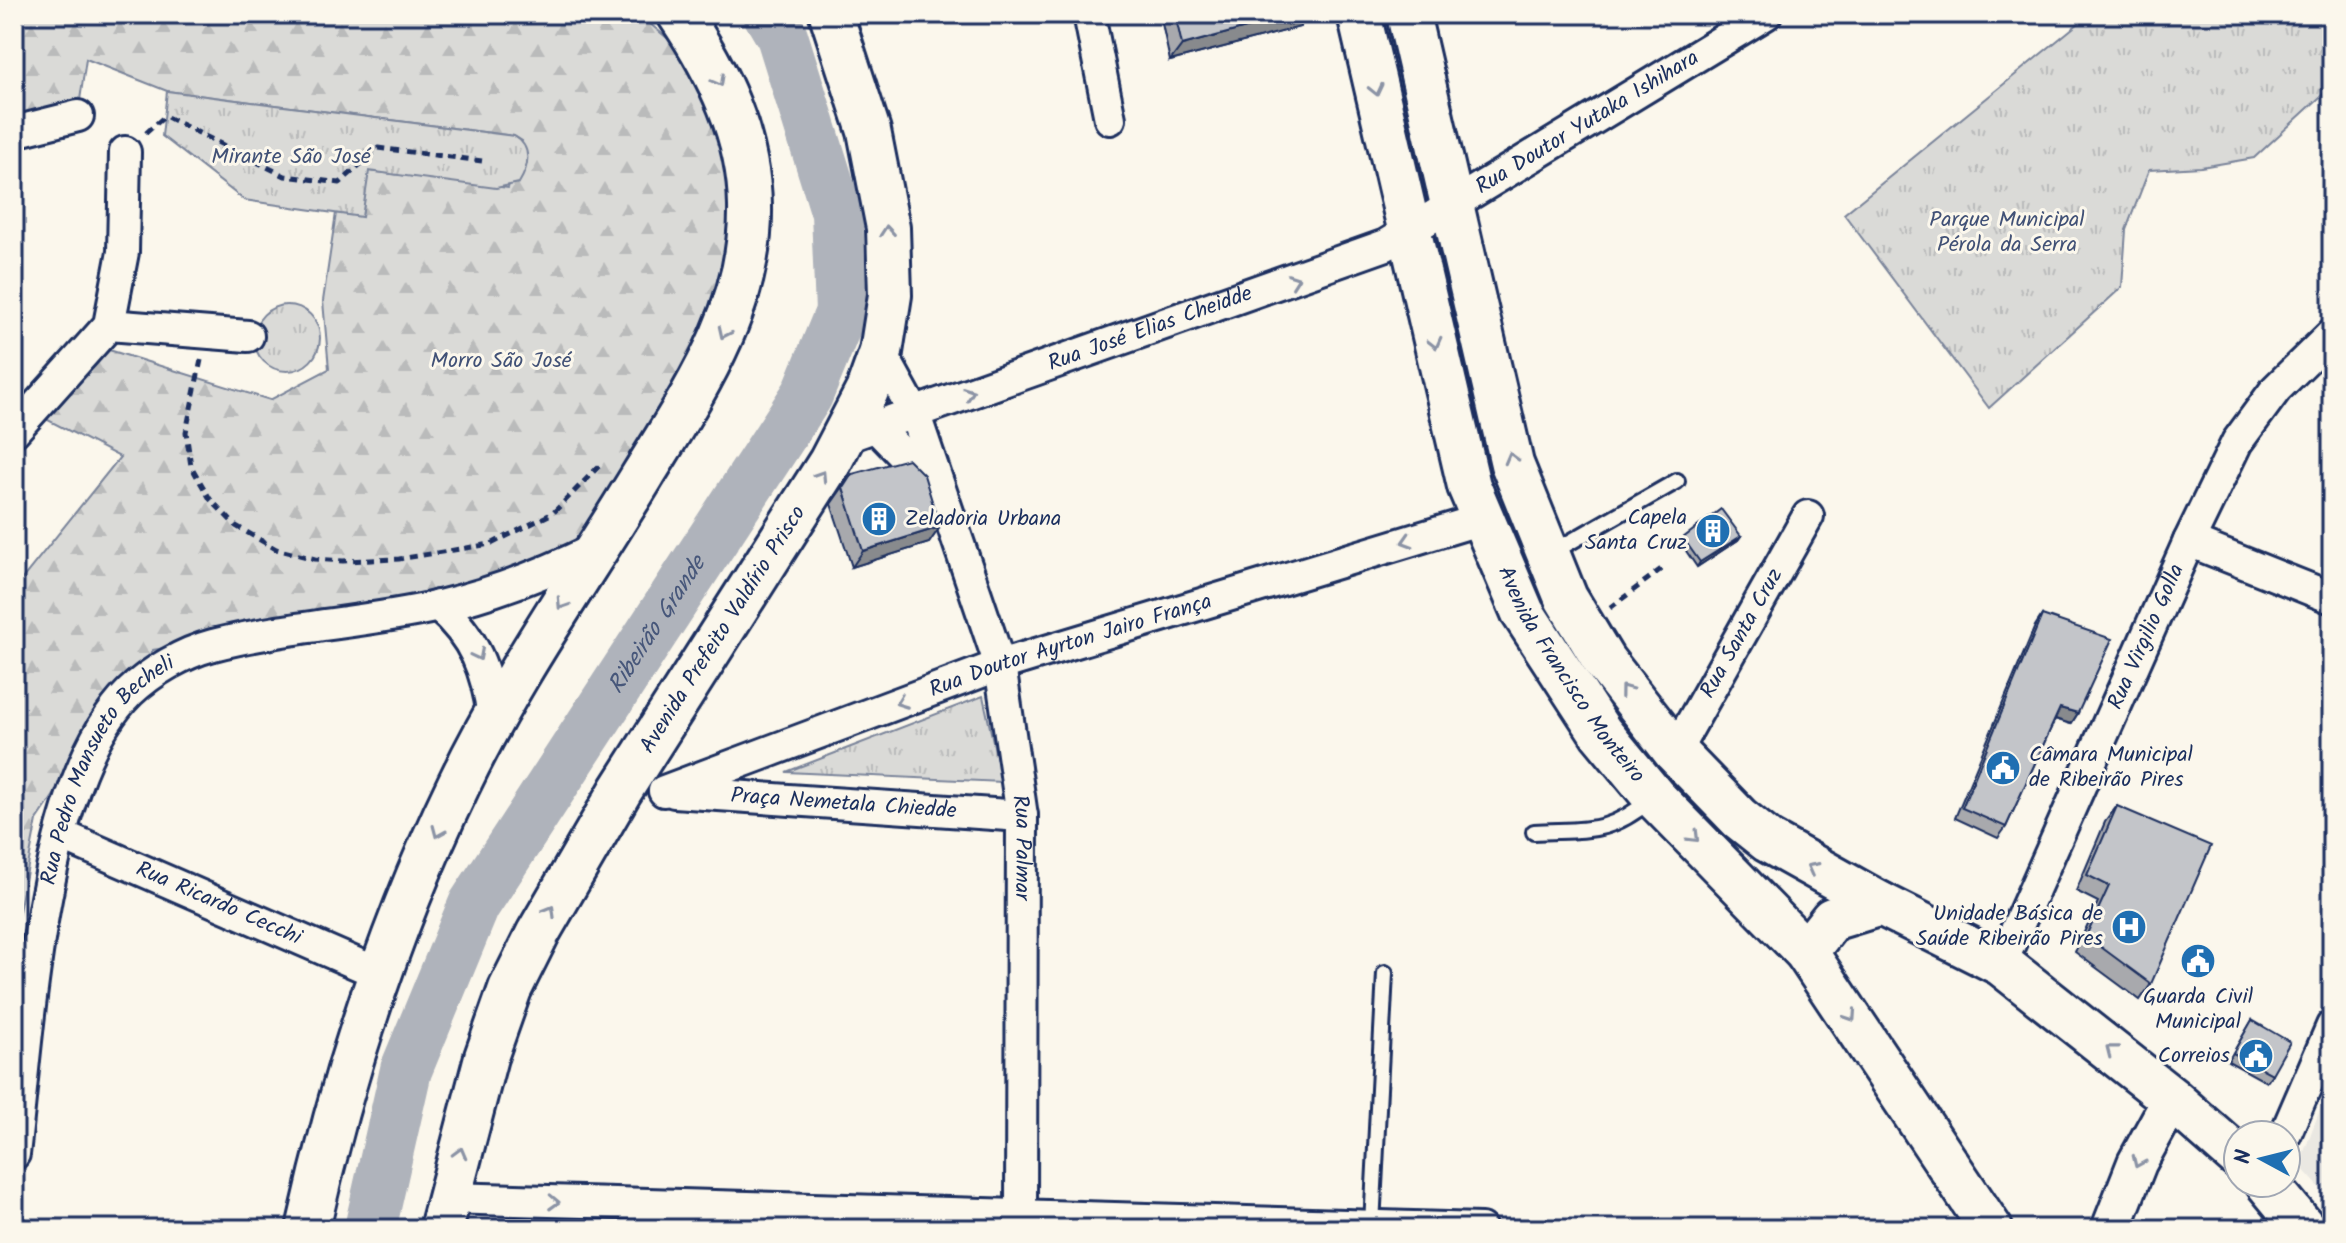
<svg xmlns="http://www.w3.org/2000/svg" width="2346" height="1243" font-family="Kalam,sans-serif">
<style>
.built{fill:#eae8e2}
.forest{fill:url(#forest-firs);stroke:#7a849a;stroke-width:2}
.park{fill:url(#park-tufts);stroke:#7a849a;stroke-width:2}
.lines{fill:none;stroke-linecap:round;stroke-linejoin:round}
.river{stroke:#afb3bb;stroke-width:52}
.service-casing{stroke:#1b2f5e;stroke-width:20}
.minor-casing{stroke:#1b2f5e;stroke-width:36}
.tertiary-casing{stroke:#1b2f5e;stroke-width:44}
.secondary-casing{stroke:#1b2f5e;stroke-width:48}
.path{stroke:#1b2f5e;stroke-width:5;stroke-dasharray:8 6;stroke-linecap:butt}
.service{stroke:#fbf7ec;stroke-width:14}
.minor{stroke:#fbf7ec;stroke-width:30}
.tertiary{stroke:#fbf7ec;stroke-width:38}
.secondary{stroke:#fbf7ec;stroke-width:42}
.wall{fill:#a8a9ad;stroke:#1b2f5e;stroke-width:2}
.shaded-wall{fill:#888a8d;stroke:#1b2f5e;stroke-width:2}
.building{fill:#c3c5c9;stroke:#1b2f5e;stroke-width:2}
.oneway{stroke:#8b93a5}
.labels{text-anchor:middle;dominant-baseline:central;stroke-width:6;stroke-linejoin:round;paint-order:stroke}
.street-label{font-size:22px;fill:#1b2f5e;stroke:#fbf7ec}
.park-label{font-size:22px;fill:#415176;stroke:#fbf7ec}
.poi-label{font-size:22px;fill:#1b2f5e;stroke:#fbf7ec;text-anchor:end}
.water-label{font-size:24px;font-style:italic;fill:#47577a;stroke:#fbf7ec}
</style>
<defs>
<pattern id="forest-firs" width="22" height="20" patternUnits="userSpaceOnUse" patternTransform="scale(2)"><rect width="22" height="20" fill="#dadad7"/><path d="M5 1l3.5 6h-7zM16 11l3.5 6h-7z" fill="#babbbb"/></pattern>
<pattern id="park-tufts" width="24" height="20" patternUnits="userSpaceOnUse" patternTransform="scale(2)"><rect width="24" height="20" fill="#dadad7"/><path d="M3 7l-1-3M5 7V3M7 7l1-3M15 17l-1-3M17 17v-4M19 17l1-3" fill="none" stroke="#babbbb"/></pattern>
</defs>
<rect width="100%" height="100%" fill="#fbf7ec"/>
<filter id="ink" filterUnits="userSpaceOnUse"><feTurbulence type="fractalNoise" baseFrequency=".0125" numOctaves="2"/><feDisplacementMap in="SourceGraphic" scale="16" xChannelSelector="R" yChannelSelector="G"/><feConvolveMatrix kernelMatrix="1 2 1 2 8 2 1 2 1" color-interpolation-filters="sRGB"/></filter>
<g filter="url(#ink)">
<polygon class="built" points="2332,1078 2332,1201 2299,1165"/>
<polygon class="forest" points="14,14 638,14 672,42 710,103 726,143 739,274 605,528 560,559 369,615 153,650 37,820 14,937 14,589 120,457 42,417 109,350 270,400 329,369 323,301 336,213 362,216 368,171 508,188 522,141 514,136 167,91 86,59 79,107 14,123"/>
<g class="park">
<polygon points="2090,14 2332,14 2332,86 2254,158 2201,167 2149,170 2126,230 2122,287 1989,408 1844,214"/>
<path d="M167 91 514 136C533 147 529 167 519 183L496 188 369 171 362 217 244 200 162 136Z"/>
<circle cx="287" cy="338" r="33"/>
<polygon points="983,696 1002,782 786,772"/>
</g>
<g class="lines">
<path class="river" id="s1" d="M370 1229 406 1070 474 905 807 395 841 312 837 213 782 36 769 14"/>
<defs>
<g id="service">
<polyline points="1551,553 1677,481"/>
<path d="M1534 832C1587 829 1608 835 1650 800"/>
<polyline points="1372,1225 1385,973"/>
</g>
<g id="minor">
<polyline points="1089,14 1110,119"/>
<polyline points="14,132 78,116"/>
<polyline points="109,325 248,336"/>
<path id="s2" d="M881 352 914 412 1000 665 1022 816 1021 1213"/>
<polyline points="876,427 934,487"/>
<polyline points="14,431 109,325 123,252 125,152"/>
<path id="s3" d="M843 438 1386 245 1766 14"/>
<polyline points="2189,541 2332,598"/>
<path d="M438 606C474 637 487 670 493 717"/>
<path id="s4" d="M1675 752 1808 516"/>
<path id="s5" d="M664 791 1000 665 1482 519"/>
<path id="s6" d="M674 792 1022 816"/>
<path id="s7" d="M61 835 378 973"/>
<path id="s8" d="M2001 964 2189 541 2237 442 2276 389 2332 334"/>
<polyline points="2285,1135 2332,1026"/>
<path id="s9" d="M14 1154C29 1032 40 780 130 692 152 671 183 653 213 645 287 626 365 623 439 606 495 593 546 573 597 548"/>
<polyline points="448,1198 1481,1229"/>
</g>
<polyline id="tertiary" points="2111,1229 2137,1163 2172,1099"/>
<g id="secondary">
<path id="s10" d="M1359 14 1469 486 1523 613 1601 733 1654 797 1806 952 1991 1229"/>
<polyline points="1408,14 1512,464 1566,598 1604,661 1675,752 1739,818 1768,841 1881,904 2001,964 2172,1099 2238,1157"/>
<polyline points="1806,952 1832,919 1881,904"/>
<polyline points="2267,1183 2305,1229"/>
<path d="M308 1229C342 1075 389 929 458 786 510 677 580 579 643 475 694 392 752 308 750 206 749 135 718 72 679 14"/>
<path id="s11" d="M441 1229 486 1057 510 989 538 933 621 790 830 462 867 391 881 352 890 295 888 228 869 131 831 14"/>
</g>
</defs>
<use href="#service" class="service-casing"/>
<use href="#minor" class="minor-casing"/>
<use href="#tertiary" class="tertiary-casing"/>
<use href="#secondary" class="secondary-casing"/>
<g class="path">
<polyline points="146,133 165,116 285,176 340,183 378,148 482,161"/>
<polyline points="201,360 186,432 191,466 210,499 236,526 276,549 315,559 343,561 399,559 491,544 553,513 600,465"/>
<polyline points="1610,608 1665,566"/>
</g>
<use href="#service" class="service"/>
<use href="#minor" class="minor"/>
<use href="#tertiary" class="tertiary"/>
<use href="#secondary" class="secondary"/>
</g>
<g class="wall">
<polygon points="1160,14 1309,14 1300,27 1170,61"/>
<polygon points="852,474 940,527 929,543 852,567 831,504"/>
<polygon points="1741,536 1738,540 1697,567 1680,542 1683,538"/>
<polygon points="2042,615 2078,713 2071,724 2055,719 2006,827 1998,838 1955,818 2035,626"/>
<polygon points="2117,806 2151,984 2140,1000 2075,952 2098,902 2076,891 2105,822"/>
<polygon points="2252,1020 2272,1074 2266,1082 2228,1061"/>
</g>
<g class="shaded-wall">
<polygon points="1299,14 1309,14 1300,27 1170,61 1182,45"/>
<polygon points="940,527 929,543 852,567 863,551"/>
<polygon points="1741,536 1738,540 1697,567 1700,562"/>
<polygon points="2060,708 2078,713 2071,724 2052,718"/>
</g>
<g class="building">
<polygon points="1175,14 1299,14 1182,45"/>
<polygon points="908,459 924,475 940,527 863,551 843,488 852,474"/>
<polygon points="1721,509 1741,536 1700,562 1683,538"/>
<polygon points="2042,615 2112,639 2078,713 2060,708 2006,827 1962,808"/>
<polygon points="2117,806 2211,846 2151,984 2086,936 2109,886 2087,875"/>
<polygon points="2252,1020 2290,1042 2272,1074 2233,1053"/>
</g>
<defs><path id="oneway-chevron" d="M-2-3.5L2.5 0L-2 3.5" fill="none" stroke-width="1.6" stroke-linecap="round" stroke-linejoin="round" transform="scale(2)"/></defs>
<g class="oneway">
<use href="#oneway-chevron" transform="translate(719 81) rotate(61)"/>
<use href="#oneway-chevron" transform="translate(1376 90) rotate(77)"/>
<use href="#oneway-chevron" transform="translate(887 231) rotate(-95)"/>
<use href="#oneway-chevron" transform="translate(1294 280) rotate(-20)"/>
<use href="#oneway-chevron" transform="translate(724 333) rotate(115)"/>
<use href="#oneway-chevron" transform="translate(1435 343) rotate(76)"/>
<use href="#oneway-chevron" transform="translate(969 393) rotate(-19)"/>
<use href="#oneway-chevron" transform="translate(1511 458) rotate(-105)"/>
<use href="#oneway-chevron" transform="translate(821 476) rotate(-57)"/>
<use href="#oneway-chevron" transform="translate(1407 541) rotate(163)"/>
<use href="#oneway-chevron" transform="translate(562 604) rotate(123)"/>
<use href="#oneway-chevron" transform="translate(478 655) rotate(63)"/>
<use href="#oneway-chevron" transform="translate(1625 690) rotate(-127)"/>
<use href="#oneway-chevron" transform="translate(901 702) rotate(159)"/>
<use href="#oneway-chevron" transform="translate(438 832) rotate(113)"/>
<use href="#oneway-chevron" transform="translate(1694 837) rotate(45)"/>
<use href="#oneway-chevron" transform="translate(1812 868) rotate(-152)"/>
<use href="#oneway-chevron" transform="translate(550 911) rotate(-60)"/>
<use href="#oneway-chevron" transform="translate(1851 1016) rotate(56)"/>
<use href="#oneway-chevron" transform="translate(2111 1050) rotate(-142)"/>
<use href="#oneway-chevron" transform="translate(460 1153) rotate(-75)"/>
<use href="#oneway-chevron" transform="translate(2138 1162) rotate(114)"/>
<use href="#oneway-chevron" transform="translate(554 1202) rotate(2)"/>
</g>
</g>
<defs>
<symbol id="building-disc" viewBox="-11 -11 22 22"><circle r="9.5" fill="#1f6fb2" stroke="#fbf7ec"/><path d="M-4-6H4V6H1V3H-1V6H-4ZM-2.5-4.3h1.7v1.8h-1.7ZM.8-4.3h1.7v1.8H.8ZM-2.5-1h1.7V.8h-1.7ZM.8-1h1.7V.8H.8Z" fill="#fff"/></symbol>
<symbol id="civic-disc" viewBox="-11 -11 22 22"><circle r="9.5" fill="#1f6fb2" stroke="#fbf7ec"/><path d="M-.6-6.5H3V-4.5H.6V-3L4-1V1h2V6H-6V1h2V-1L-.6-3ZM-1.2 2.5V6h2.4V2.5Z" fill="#fff"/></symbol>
<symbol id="hospital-disc" viewBox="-11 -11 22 22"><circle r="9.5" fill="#1f6fb2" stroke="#fbf7ec"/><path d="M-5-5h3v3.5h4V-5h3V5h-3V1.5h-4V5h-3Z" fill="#fff"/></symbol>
</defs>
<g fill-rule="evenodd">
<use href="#building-disc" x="859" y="499" width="40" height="40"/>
<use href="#building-disc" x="1693" y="511" width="40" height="40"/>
<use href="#civic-disc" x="1983" y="748" width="40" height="40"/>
<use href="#hospital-disc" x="2109" y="907" width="40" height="40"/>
<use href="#civic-disc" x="2178" y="941" width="40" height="40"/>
<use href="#civic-disc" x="2236" y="1036" width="40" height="40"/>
</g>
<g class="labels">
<g class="street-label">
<text stroke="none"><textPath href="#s3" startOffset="812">Rua Doutor Yutaka Ishihara</textPath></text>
<text stroke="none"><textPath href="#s3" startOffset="326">Rua José Elias Cheidde</textPath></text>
<text stroke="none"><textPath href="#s11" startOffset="668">Avenida Prefeito Valdírio Prisco</textPath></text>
<text stroke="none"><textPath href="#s4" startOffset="136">Rua Santa Cruz</textPath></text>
<text stroke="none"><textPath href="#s8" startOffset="358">Rua Virgilio Golla</textPath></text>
<text stroke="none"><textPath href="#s5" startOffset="432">Rua Doutor Ayrton Jairo França</textPath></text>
<text stroke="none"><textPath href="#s10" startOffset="700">Avenida Francisco Monteiro</textPath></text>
<text stroke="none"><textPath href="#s9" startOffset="404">Rua Pedro Mansueto Becheli</textPath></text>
<text stroke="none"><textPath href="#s6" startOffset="170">Praça Nemetala Chiedde</textPath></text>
<text stroke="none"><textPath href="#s2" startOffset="520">Rua Palmar</textPath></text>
<text stroke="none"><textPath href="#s7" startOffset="172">Rua Ricardo Cecchi</textPath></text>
</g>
<g class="park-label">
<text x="291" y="157">Mirante São José</text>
<text x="2007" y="220">Parque Municipal<tspan x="2007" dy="25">Pérola da Serra</tspan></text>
<text x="501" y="361">Morro São José</text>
</g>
<g class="poi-label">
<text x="1687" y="518">Capela<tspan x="1687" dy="25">Santa Cruz</tspan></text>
<text x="905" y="519" text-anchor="start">Zeladoria Urbana</text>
<text x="2029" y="755" text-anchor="start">Câmara Municipal<tspan x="2029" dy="25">de Ribeirão Pires</tspan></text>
<text x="2103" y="914">Unidade Básica de<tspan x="2103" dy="25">Saúde Ribeirão Pires</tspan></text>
<text x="2198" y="997" text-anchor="middle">Guarda Civil<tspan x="2198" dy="25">Municipal</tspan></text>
<text x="2230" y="1056">Correios</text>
</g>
<g class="water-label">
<text stroke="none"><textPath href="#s1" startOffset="676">Ribeirão Grande</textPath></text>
</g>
</g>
<rect width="2346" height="1243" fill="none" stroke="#fbf7ec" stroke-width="48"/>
<rect x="24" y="24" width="2298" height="1195" fill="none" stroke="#1b2f5e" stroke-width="3" filter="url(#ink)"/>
<g transform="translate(2262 1159) rotate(277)"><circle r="38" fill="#fbf7ec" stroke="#a1a7b3" stroke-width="2"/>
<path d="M0-6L14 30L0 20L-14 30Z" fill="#1f6fb2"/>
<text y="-12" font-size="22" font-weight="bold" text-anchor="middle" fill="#1b2f5e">N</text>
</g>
</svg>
